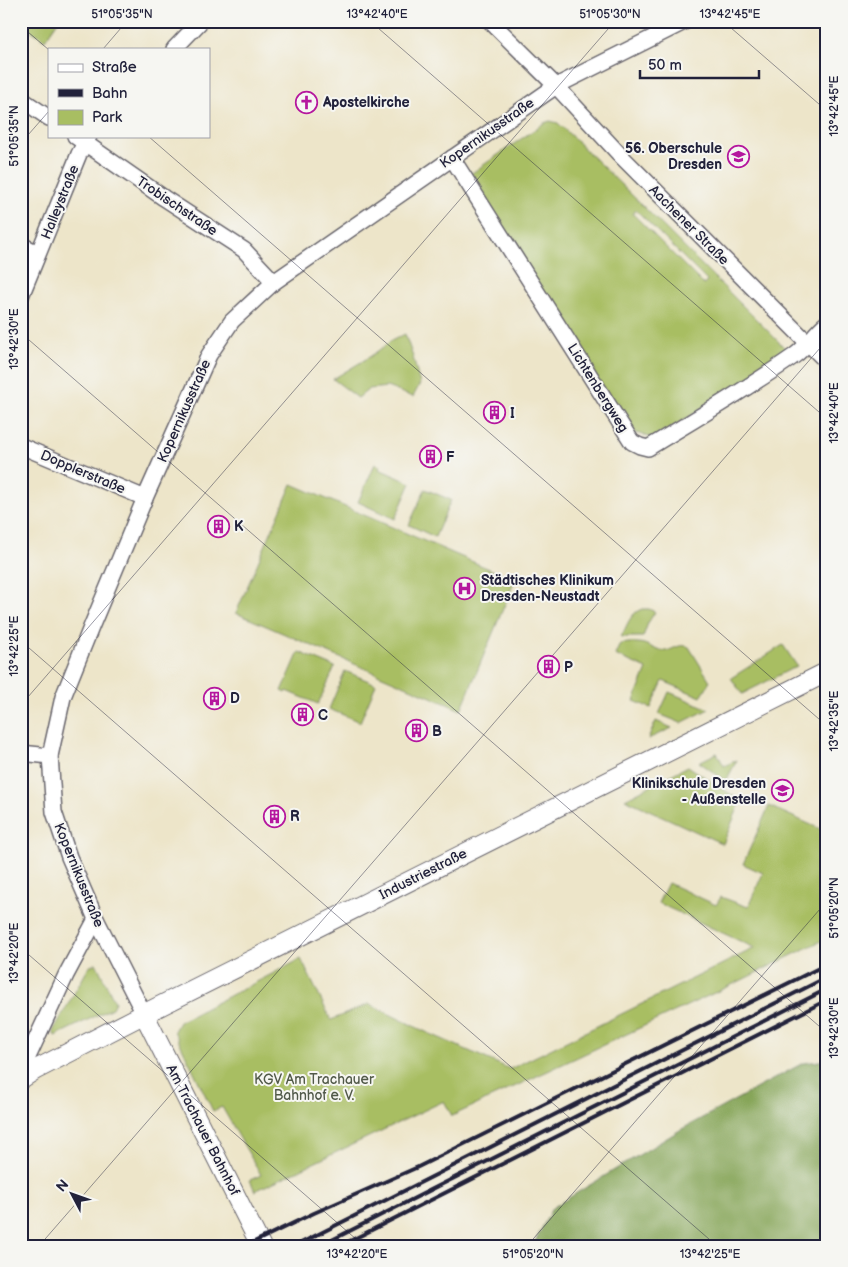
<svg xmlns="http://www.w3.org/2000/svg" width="848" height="1267" font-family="'Balsamiq Sans',sans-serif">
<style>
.green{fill:#a8be62;stroke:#65704e;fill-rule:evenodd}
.forest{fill:#86a558;stroke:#54644a}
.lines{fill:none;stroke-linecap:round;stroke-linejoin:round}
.minor-casing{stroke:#69666d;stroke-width:18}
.tertiary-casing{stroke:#69666d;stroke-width:21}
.minor{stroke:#fff;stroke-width:15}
.tertiary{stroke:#fff;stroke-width:19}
.rail{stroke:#22223b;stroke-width:4}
.ticks{fill:none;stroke:#22223b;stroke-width:1;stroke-opacity:0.45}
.labels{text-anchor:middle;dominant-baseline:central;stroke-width:4;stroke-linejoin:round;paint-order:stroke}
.poi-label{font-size:14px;font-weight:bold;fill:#22223b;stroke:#f6f6f2;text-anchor:start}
.street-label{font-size:14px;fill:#22223b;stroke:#f6f6f2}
.park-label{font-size:14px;fill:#515949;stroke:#f6f6f2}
.neatline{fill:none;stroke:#22223b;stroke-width:2}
.ticks-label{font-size:12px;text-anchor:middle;fill:#22223b}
</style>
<rect width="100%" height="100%" fill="#f6f6f2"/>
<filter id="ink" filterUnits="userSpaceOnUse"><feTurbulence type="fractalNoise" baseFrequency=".02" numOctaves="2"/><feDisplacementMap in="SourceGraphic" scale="10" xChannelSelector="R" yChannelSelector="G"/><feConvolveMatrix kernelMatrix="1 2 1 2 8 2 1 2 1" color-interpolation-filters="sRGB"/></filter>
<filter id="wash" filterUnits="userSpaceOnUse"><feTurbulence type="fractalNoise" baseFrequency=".0096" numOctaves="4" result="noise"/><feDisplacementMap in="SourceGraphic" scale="20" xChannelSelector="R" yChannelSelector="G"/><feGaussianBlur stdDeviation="1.12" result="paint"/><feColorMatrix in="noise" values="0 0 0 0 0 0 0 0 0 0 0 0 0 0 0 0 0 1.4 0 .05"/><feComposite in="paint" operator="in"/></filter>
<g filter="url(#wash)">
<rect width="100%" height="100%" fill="#ede5c9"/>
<g class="green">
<polygon points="22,21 58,21 45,40 21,24"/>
<path d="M550 121 558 123 641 204 789 352 655 439 630 431 469 175 544 123ZM636 210 707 281 704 285 633 214Z"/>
<polygon points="405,334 413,357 420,384 413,397 387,387 369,389 358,398 333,379 371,356 391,341"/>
<polygon points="375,464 380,466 379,469 411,483 395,519 358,502"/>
<polygon points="292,484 515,580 461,710 236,613"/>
<polygon points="425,489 451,500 435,537 409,525"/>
<path d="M642 609H649L655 612 648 623 643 637H621C627 626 630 613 642 609Z"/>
<path d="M620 644C627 643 637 642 644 644 651 646 658 652 666 651 675 649 679 643 689 647L710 681 701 697 663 681 651 708 634 701 647 669 615 655Z"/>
<polygon points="783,645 797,666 742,694 731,678"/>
<polygon points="299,652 335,667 318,704 287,691 286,693 282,691"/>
<polygon points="345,671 376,684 360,722 329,709"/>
<polygon points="669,692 709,709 681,723 659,714"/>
<polygon points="656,721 672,728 648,739"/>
<polygon points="717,753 724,766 737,760 726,781 699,762"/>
<polygon points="688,766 741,801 723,844 625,799"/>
<polygon points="769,806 827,832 827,938 742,980 452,1116 444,1101 255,1191 250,1180 261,1175 222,1107 213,1111 211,1107 174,1031 179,1022 301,959 331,1020 369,1004 426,1032 510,1069 755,948 658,903 668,883 716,905 721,897 748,907 763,873 743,864"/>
<polygon points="96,963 115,1002 112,1008 55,1036 53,1031 89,967"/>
</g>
<polygon class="forest" points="827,1060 827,1246 533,1246 552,1208 680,1130 803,1063"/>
</g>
<g filter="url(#ink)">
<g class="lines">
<defs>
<g id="minor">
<polyline points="490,21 556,86 621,156 827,362"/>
<polyline points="174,49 201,21"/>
<polyline points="21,99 49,118"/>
<polyline points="75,136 164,198 244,250 274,282"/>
<path d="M452 158 632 442 640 446 648 448C697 418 747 389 794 356 807 347 814 333 827 323"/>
<polyline points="21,245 38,253"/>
<polyline points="21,296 79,154 89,136"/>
<polyline points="21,446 145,498"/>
<polyline points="21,753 50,756"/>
<polyline points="144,1014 96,919 69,857 54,812 50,756 63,697 92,625 145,498 209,355 232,321 274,282 556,86 686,21"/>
<polyline points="21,1072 66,975 96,919"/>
</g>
<g id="tertiary">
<polyline points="144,1014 261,1246"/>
<polyline points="21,1079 35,1070 144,1014 827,672"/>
</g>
</defs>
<use href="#minor" class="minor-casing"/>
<use href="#tertiary" class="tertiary-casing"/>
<use href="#minor" class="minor"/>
<use href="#tertiary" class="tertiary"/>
<g class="rail">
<polyline points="246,1246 314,1213 418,1167 827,964"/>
<polyline points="295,1246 827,977"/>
<polyline points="320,1246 827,989"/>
<polyline points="340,1246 827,1000"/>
</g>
</g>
</g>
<path class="ticks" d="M370 21 827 419M723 21 827 111M21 26 49 50M103 49 127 21M148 136 827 726M21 143 49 111M21 333 827 1033M21 641 717 1246M21 705 615 21M21 948 364 1246M39 1246 827 340M527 1246 827 901"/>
<defs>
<symbol id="church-ring" viewBox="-11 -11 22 22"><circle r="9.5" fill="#f6f6f2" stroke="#b5179e" stroke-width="1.5"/><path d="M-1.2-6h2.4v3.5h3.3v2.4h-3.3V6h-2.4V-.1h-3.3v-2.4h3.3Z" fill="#b5179e"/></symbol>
<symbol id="school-ring" viewBox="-11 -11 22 22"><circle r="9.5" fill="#f6f6f2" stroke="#b5179e" stroke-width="1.5"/><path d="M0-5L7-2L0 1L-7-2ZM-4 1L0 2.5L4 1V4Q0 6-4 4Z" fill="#b5179e"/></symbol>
<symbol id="building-ring" viewBox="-11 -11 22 22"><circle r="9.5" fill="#f6f6f2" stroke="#b5179e" stroke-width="1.5"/><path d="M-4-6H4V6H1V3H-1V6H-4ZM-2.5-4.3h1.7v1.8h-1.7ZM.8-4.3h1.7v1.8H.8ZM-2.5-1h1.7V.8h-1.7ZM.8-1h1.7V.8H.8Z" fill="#b5179e"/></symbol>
<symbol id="hospital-ring" viewBox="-11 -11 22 22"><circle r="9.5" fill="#f6f6f2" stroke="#b5179e" stroke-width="1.5"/><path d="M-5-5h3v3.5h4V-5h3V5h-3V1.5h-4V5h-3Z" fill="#b5179e"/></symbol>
</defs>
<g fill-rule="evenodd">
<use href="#church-ring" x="294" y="90" width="25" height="25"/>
<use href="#school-ring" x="726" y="144" width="25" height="25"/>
<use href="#building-ring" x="482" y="400" width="25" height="25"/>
<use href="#building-ring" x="418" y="444" width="25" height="25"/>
<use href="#building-ring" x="206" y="514" width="25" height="25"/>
<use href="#hospital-ring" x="452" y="576" width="25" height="25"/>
<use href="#building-ring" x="536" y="654" width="25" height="25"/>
<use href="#building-ring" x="202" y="686" width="25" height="25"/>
<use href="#building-ring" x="290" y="702" width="25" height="25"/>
<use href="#building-ring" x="404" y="718" width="25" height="25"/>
<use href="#school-ring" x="770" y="778" width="25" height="25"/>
<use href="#building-ring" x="262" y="804" width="25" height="25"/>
</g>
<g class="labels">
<g class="poi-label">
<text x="323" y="102">Apostelkirche</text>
<text x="722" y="148" text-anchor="end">56. Oberschule<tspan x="722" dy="16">Dresden</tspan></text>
<text x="510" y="413">I</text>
<text x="446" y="457">F</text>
<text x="234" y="526">K</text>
<text x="481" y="580">Städtisches Klinikum<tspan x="481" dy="16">Dresden-Neustadt</tspan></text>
<text x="564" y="667">P</text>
<text x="230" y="698">D</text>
<text x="318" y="715">C</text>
<text x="432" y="731">B</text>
<text x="766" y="783" text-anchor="end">Klinikschule Dresden<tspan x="766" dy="16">- Außenstelle</tspan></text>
<text x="290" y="816">R</text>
</g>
<g class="street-label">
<text transform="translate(487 133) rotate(-35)">Kopernikusstraße</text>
<text transform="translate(60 202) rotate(-68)">Halleystraße</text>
<text transform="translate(177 206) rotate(34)">Trobischstraße</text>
<text transform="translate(689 225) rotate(45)">Aachener Straße</text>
<text transform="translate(598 388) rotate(58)">Lichtenbergweg</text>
<text transform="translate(184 411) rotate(-66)">Kopernikusstraße</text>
<text transform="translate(83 472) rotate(23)">Dopplerstraße</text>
<text transform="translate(423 874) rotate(-27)">Industriestraße</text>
<text transform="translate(79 875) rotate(68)">Kopernikusstraße</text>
<text transform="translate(203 1130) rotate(63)">Am Trachauer Bahnhof</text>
</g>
<g class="park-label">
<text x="314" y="1079">KGV Am Trachauer<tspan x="314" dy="16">Bahnhof e. V.</tspan></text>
</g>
</g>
<rect width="848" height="1267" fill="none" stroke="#f6f6f2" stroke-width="55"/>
<rect x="48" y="48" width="162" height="90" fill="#f6f6f2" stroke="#a1a1a9"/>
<rect x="58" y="64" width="25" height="8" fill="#ffffff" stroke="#a1a1a9"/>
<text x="92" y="72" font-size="15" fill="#22223b">Straße</text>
<rect x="58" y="89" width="25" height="8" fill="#22223b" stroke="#a1a1a9"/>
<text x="92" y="98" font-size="15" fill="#22223b">Bahn</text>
<rect x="58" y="110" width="25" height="15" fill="#a8be62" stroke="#a1a1a9"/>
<text x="92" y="122" font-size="15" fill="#22223b">Park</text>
<g transform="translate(72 1194) rotate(311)" stroke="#f6f6f2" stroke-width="4" paint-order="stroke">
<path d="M0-4L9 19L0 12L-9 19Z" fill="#22223b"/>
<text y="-8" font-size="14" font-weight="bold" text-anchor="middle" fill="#22223b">N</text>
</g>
<path d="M640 70v8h119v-8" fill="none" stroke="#22223b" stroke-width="2.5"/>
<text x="648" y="70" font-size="15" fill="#22223b" stroke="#f6f6f2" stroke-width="4" paint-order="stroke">50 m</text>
<rect x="28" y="28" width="792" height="1212" class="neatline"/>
<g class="ticks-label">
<text x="122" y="18">51°05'35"N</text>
<text x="377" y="18">13°42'40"E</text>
<text x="610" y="18">51°05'30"N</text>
<text x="730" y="18">13°42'45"E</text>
<text transform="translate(834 106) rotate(-90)" y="4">13°42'45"E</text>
<text transform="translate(14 136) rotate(-90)" y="4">51°05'35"N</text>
<text transform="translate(14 339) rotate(-90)" y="4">13°42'30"E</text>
<text transform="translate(834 413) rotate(-90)" y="4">13°42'40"E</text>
<text transform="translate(14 646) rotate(-90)" y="4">13°42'25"E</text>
<text transform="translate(834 721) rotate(-90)" y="4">13°42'35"E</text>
<text transform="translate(834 908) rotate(-90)" y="4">51°05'20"N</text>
<text transform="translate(14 953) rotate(-90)" y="4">13°42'20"E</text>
<text transform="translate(834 1028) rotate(-90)" y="4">13°42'30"E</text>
<text x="357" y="1258">13°42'20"E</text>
<text x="533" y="1258">51°05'20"N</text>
<text x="710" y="1258">13°42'25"E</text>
</g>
</svg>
